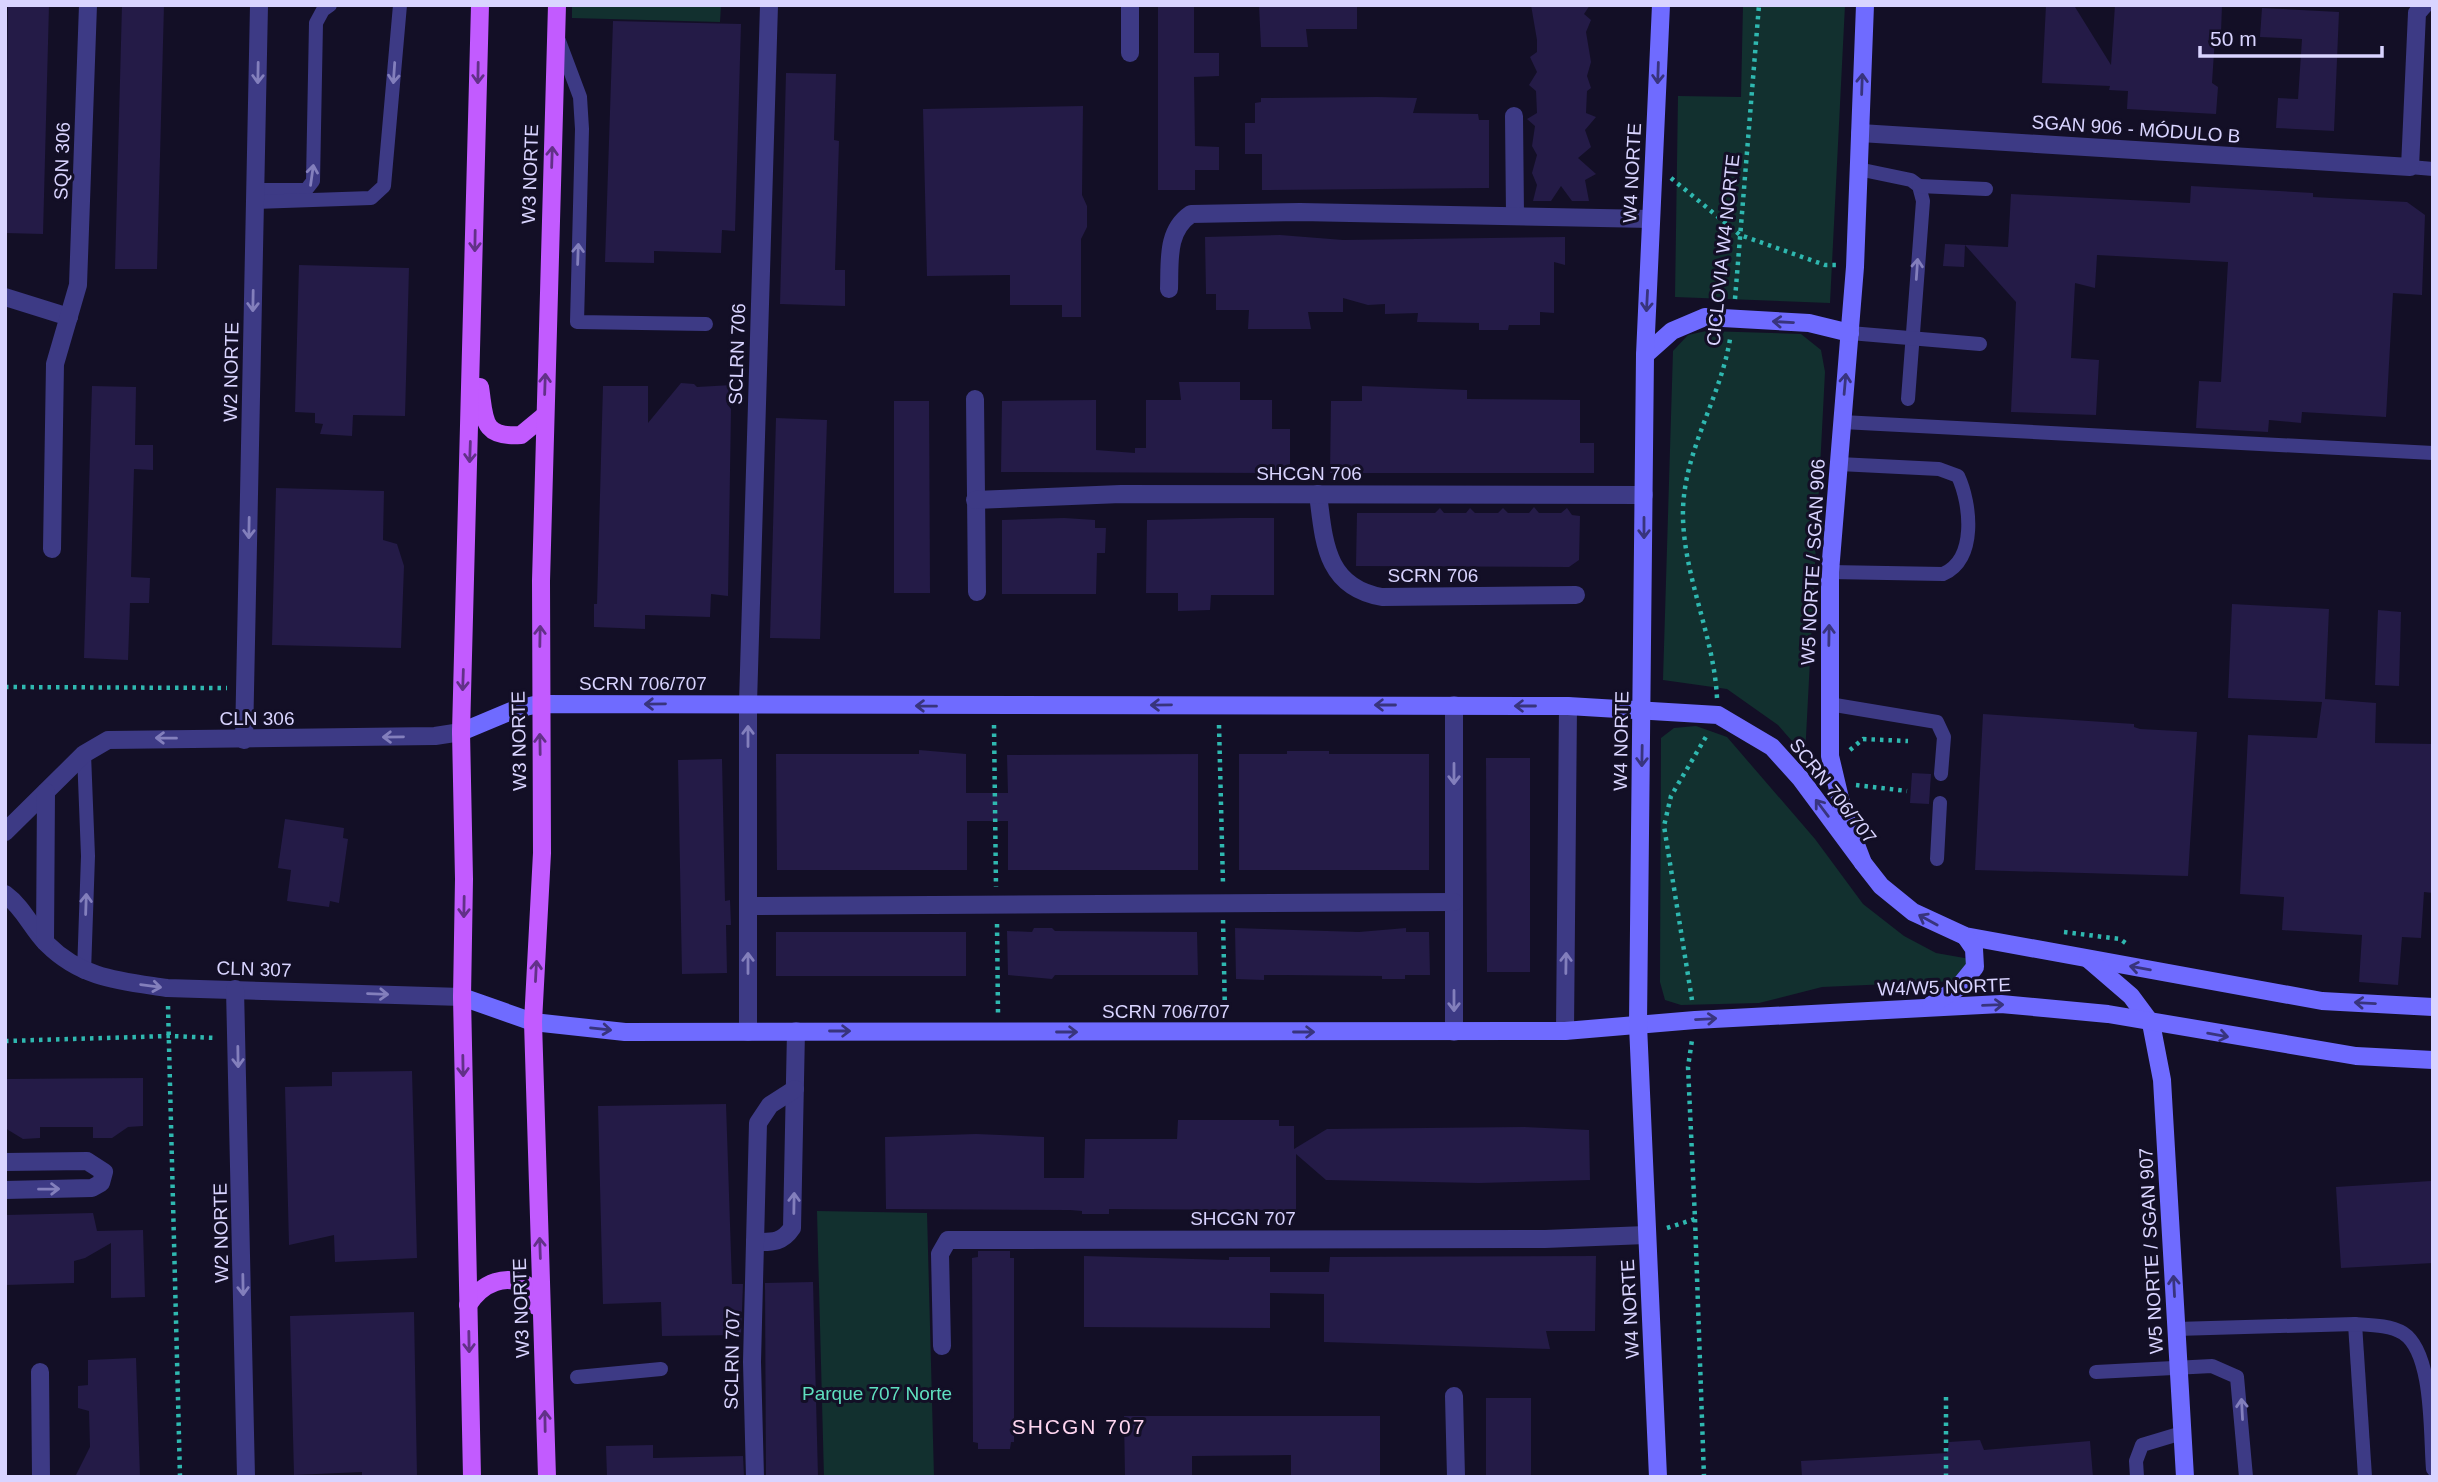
<svg xmlns="http://www.w3.org/2000/svg" width="2438" height="1482" font-family="Arial,sans-serif">
<style>
.green{fill:#12302f}
.building{fill:#241b47}
.lines{fill:none;stroke-linecap:round;stroke-linejoin:round}
.path{stroke:#2fb8b0;stroke-width:4.5;stroke-dasharray:3.5 5;stroke-linecap:butt}
.service{stroke:#3d3a85;stroke-width:14}
.minor{stroke:#3d3a85;stroke-width:18}
.tertiary{stroke:#3d3a85;stroke-width:18}
.secondary{stroke:#6f6bff;stroke-width:18}
.primary{stroke:#c25bff;stroke-width:18}
.oneway{stroke:#837fbc}
.oneway2{stroke:#623188}
.oneway3{stroke:#38347d}
.labels{text-anchor:middle;dominant-baseline:central;stroke-width:6;stroke-linejoin:round;paint-order:stroke}
.street-label{font-size:19px;fill:#d9d4ff;stroke:#130f26}
.park-label{font-size:19px;fill:#5fe0c0;stroke:#130f26}
.neighbourhood-label{font-size:21px;letter-spacing:2px;fill:#ffd6f0;stroke:#130f26}
</style>
<rect width="100%" height="100%" fill="#130f26"/>
<g class="green">
<polygon points="572,5 721,5 720,22 572,18"/>
<polygon points="1743,5 1845,5 1830,303 1675,297 1678,96 1741,97"/>
<polygon points="1706,331 1801,334 1821,350 1825,372 1805,756 1778,725 1727,689 1663,680 1673,351 1688,335"/>
<polygon points="1696,726 1727,737 1815,839 1863,904 1904,936 1936,953 1970,959 1956,981 1822,987 1759,1003 1681,1005 1665,1000 1660,982 1661,738 1674,728"/>
<polygon points="817,1211 927,1213 934,1477 824,1477"/>
</g>
<g class="building">
<polygon points="8,5 49,5 43,234 5,233"/>
<polygon points="122,5 164,5 157,269 115,269"/>
<polygon points="1158,5 1194,5 1194,53 1219,53 1219,76 1194,77 1195,146 1219,147 1219,170 1195,170 1195,190 1158,190"/>
<polygon points="1259,5 1357,5 1357,29 1306,29 1308,47 1261,47"/>
<polygon points="1531,5 1590,5 1584,14 1591,20 1586,32 1591,62 1587,76 1591,88 1587,91 1586,113 1596,117 1585,130 1591,147 1578,158 1596,174 1585,180 1589,201 1572,201 1561,186 1551,201 1533,201 1537,185 1532,173 1537,155 1532,146 1535,126 1527,119 1537,113 1536,91 1529,85 1537,72 1530,57 1537,52 1537,40"/>
<polygon points="2046,5 2075,7 2111,65 2115,5 2222,5 2221,33 2215,37 2212,83 2218,87 2216,114 2127,109 2128,91 2109,90 2110,86 2042,83"/>
<polygon points="2262,8 2339,12 2334,131 2276,128 2278,98 2298,99 2302,39 2260,37"/>
<polygon points="613,21 741,24 735,231 722,230 721,253 654,251 654,263 605,262"/>
<polygon points="786,73 836,74 834,140 839,141 835,270 845,270 845,306 780,304"/>
<polygon points="1377,97 1417,98 1413,113 1478,114 1479,120 1489,120 1489,188 1262,190 1262,154 1245,154 1245,123 1255,123 1255,103 1261,102 1261,98"/>
<polygon points="1083,106 1082,195 1087,206 1087,227 1081,239 1081,317 1062,317 1062,305 1010,305 1010,275 927,276 923,109"/>
<polygon points="2191,186 2313,193 2313,197 2407,202 2425,215 2422,295 2393,293 2386,417 2302,412 2301,423 2269,420 2268,432 2196,428 2199,381 2221,382 2228,262 2097,255 2095,288 2075,283 2071,358 2099,360 2096,415 2011,412 2016,302 1965,245 1964,267 1943,266 1945,244 2008,247 2011,194 2190,203"/>
<polygon points="1280,235 1343,240 1565,237 1565,265 1554,262 1554,313 1540,312 1540,325 1509,325 1508,330 1479,330 1479,323 1417,322 1418,313 1385,314 1385,304 1368,305 1343,298 1343,312 1308,312 1311,329 1248,329 1249,310 1216,310 1216,294 1206,294 1205,237"/>
<polygon points="299,265 409,268 405,416 353,415 352,436 320,434 323,424 315,423 315,413 295,412"/>
<polygon points="1179,382 1240,382 1240,400 1272,400 1272,429 1290,429 1290,473 1001,472 1002,401 1096,400 1096,450 1135,453 1135,448 1146,448 1146,400 1181,400"/>
<polygon points="681,383 694,384 697,387 732,385 735,396 727,404 731,409 728,596 711,594 710,617 645,615 645,629 594,627 594,604 597,604 603,386 648,386 648,423"/>
<polygon points="92,386 136,387 135,445 153,445 153,470 134,469 131,577 150,578 149,603 130,603 128,660 84,658"/>
<polygon points="1362,386 1467,390 1467,399 1580,400 1580,443 1594,443 1594,473 1330,473 1331,401 1362,401"/>
<polygon points="894,401 929,401 930,593 894,593"/>
<polygon points="776,418 827,420 820,639 770,638"/>
<polygon points="276,488 384,491 383,540 397,544 404,566 401,648 272,645"/>
<polygon points="1534,507 1539,513 1561,513 1567,508 1572,515 1580,516 1579,560 1569,567 1356,566 1357,513 1435,513 1440,508 1444,513 1466,513 1470,508 1475,513 1498,513 1503,508 1508,513 1529,513"/>
<polygon points="1064,518 1095,520 1095,528 1106,528 1105,553 1097,553 1096,594 1002,594 1002,520"/>
<polygon points="1239,518 1274,518 1274,595 1211,595 1210,610 1178,611 1178,593 1146,593 1147,520"/>
<polygon points="2232,604 2329,609 2325,699 2376,703 2375,743 2433,744 2433,893 2424,892 2421,938 2402,937 2398,985 2359,982 2362,935 2282,930 2284,897 2240,894 2248,735 2317,738 2322,702 2228,698"/>
<polygon points="2378,610 2401,612 2399,686 2375,685"/>
<polygon points="1983,714 2134,724 2134,727 2140,729 2197,732 2188,876 1975,870"/>
<polygon points="919,750 966,754 966,793 1008,793 1007,755 1198,754 1198,870 1008,870 1008,821 967,821 967,870 777,870 776,754 919,754"/>
<polygon points="1287,751 1329,751 1329,754 1429,754 1429,870 1239,870 1239,754 1287,754"/>
<polygon points="1486,758 1530,758 1530,972 1487,972"/>
<polygon points="722,759 725,901 730,900 731,925 726,925 727,973 682,974 678,760"/>
<polygon points="1912,773 1931,774 1929,804 1910,803"/>
<polygon points="285,819 344,828 343,838 348,839 339,903 330,901 329,907 287,901 291,870 278,868"/>
<polygon points="1034,928 1052,928 1055,931 1197,932 1198,975 1055,975 1052,979 1008,975 1007,931 1032,932"/>
<polygon points="1235,928 1359,932 1406,928 1406,932 1429,932 1430,975 1405,975 1405,979 1382,979 1382,976 1286,975 1264,975 1264,980 1236,979"/>
<rect x="776" y="932" width="190" height="44"/>
<polygon points="412,1071 417,1258 335,1262 334,1235 289,1245 285,1087 332,1086 332,1072"/>
<polygon points="143,1078 143,1126 128,1127 112,1138 93,1138 93,1127 40,1127 40,1138 23,1139 5,1128 5,1079"/>
<polygon points="726,1104 732,1284 743,1284 741,1335 662,1336 661,1302 603,1304 598,1106"/>
<polygon points="1178,1120 1279,1120 1279,1126 1294,1126 1294,1149 1327,1129 1524,1127 1589,1130 1590,1180 1479,1183 1326,1180 1296,1154 1296,1216 1271,1215 1271,1210 1109,1209 1109,1214 1082,1214 1082,1211 1070,1210 886,1209 885,1137 976,1134 1044,1137 1044,1178 1084,1178 1085,1139 1177,1139"/>
<polygon points="2431,1181 2433,1263 2341,1268 2336,1187"/>
<polygon points="93,1213 97,1231 143,1230 145,1297 111,1298 111,1243 85,1258 74,1261 74,1283 5,1285 5,1215"/>
<polygon points="978,1251 1010,1251 1010,1258 1014,1258 1014,1442 1011,1442 1010,1449 978,1449 978,1443 973,1442 972,1258 978,1257"/>
<polygon points="1084,1256 1229,1260 1229,1257 1270,1257 1270,1272 1329,1272 1330,1257 1596,1256 1595,1331 1546,1331 1550,1349 1324,1342 1324,1294 1270,1293 1270,1328 1084,1327"/>
<polygon points="813,1282 818,1477 766,1477 765,1283"/>
<polygon points="414,1312 417,1477 362,1477 362,1472 294,1475 290,1316"/>
<polygon points="136,1358 140,1477 75,1477 90,1447 89,1411 78,1408 78,1386 88,1385 88,1360"/>
<rect x="1486" y="1398" width="45" height="79"/>
<polygon points="1124,1416 1380,1416 1380,1477 1291,1477 1291,1455 1192,1456 1192,1477 1125,1477"/>
<polygon points="1980,1440 1984,1450 2090,1441 2093,1477 1802,1477 1801,1461 1947,1453 1949,1442"/>
<polygon points="653,1445 653,1458 743,1456 744,1477 607,1477 606,1446"/>
</g>
<g class="lines">
<g class="path">
<polyline points="1671,178 1740,235 1825,265 1836,265"/>
<polyline points="1735,299 1759,5"/>
<polyline points="5,687 227,688"/>
<path d="M1717 698C1714 637 1685 580 1683 519 1681 454 1720 401 1730 339"/>
<polyline points="994,725 996,887"/>
<polyline points="1219,725 1223,884"/>
<polyline points="1850,750 1863,739 1908,741"/>
<polyline points="1856,785 1907,791"/>
<polyline points="1223,920 1225,1013"/>
<polyline points="997,924 998,1013"/>
<polyline points="2064,932 2120,939 2127,944"/>
<polyline points="1692,1000 1664,826 1671,796 1707,735"/>
<polyline points="168,1006 180,1477"/>
<polyline points="5,1041 170,1036 216,1038"/>
<polyline points="1695,1219 1704,1477"/>
<polyline points="1667,1228 1695,1219 1688,1067 1692,1040"/>
<polyline points="1946,1477 1946,1395"/>
</g>
<g class="service">
<polyline points="559,41 580,97 582,129 577,322 706,324"/>
<polyline points="2410,167 2433,169"/>
<polyline points="1858,169 1911,180 1919,186 1923,201 1908,399"/>
<polyline points="1919,186 1986,189"/>
<polyline points="255,190 306,190 313,181 316,23 323,10 330,5"/>
<polyline points="255,202 371,198 384,186 400,5"/>
<polyline points="1850,333 1980,344"/>
<polyline points="1842,422 2433,453"/>
<path d="M1830 572 1943 574C1977 560 1971 504 1958 476L1939 469 1839 464"/>
<polyline points="1829,704 1937,722 1944,737 1941,774"/>
<polyline points="1937,859 1940,803"/>
<polyline points="84,972 88,856 84,754"/>
<polyline points="2355,1324 2365,1477"/>
<path d="M2176 1329 2355 1324C2370 1325 2390 1325 2403 1333 2434 1353 2430 1436 2433 1469"/>
<polyline points="2096,1372 2212,1366 2237,1377 2246,1477"/>
<polyline points="577,1377 661,1369"/>
<polyline points="2137,1477 2136,1461 2142,1445 2182,1433"/>
</g>
<g class="minor">
<polyline points="1130,5 1130,53"/>
<polyline points="1514,116 1515,215"/>
<polyline points="1860,133 2410,167 2417,13 2424,5"/>
<path d="M1169 289C1170 261 1166 231 1191 214L1300 212 1651 219"/>
<polyline points="5,297 69,317"/>
<polyline points="975,399 977,592"/>
<path d="M1318 494C1324 541 1325 587 1382 597L1576 595"/>
<polyline points="975,500 1121,494 1644,495"/>
<polyline points="52,549 55,364 78,285 88,5"/>
<polyline points="1454,705 1454,1032"/>
<polyline points="748,906 1454,902"/>
<polyline points="1565,1031 1568,706"/>
<polyline points="748,1032 748,703"/>
<polyline points="5,1162 87,1161 104,1172 101,1183 92,1188 5,1190"/>
<polyline points="942,1346 940,1254 948,1240 1545,1239 1646,1235"/>
<polyline points="40,1372 41,1477"/>
<polyline points="1454,1396 1456,1477"/>
</g>
<g class="tertiary">
<polyline points="748,703 769,5"/>
<polyline points="244,740 259,5"/>
<polyline points="5,832 84,754 108,740 435,736 461,732"/>
<path d="M5 894C24 908 31 928 47 944 82 979 121 981 167 988L462 997"/>
<polyline points="45,942 46,792"/>
<polyline points="235,989 246,1477"/>
<path d="M755 1242C772 1242 782 1243 792 1228L796 1031"/>
<polyline points="755,1477 752,1362 758,1123 770,1105 795,1089"/>
</g>
<g class="secondary">
<polyline points="1865,5 1855,267 1830,572 1830,756 1843,811 1863,863 1881,886 1913,912 1965,936 2322,1001 2433,1007"/>
<polyline points="1645,355 1672,331 1705,317 1809,323 1850,333"/>
<polyline points="461,732 516,709 539,704 1568,706 1718,715 1772,747 1800,778 1863,863"/>
<polyline points="2088,959 2131,996 2151,1023 2162,1080 2185,1477"/>
<polyline points="462,997 533,1022 625,1032 1565,1031 1695,1020 2001,1004 2108,1014 2356,1056 2433,1060"/>
<polyline points="1931,1005 1958,988 1975,967 1974,949 1965,936"/>
<polyline points="1658,1477 1638,1025 1645,355 1661,5"/>
</g>
<g class="primary">
<path d="M480 387C485 419 481 438 521 435L544 416"/>
<path d="M468 1305C482 1283 506 1272 530 1287L536 1306"/>
<polyline points="472,1477 462,997 464,879 461,732 480,5"/>
<polyline points="547,1477 533,1022 542,853 541,581 557,5"/>
</g>
</g>
<defs><path id="oneway-shaft" d="M-6 0H5M1.5-3L5.5 0L1.5 3" fill="none" stroke-width="1.6" stroke-linecap="round" stroke-linejoin="round" transform="scale(1.75)"/></defs>
<g class="oneway">
<use href="#oneway-shaft" transform="translate(258 73) rotate(91)"/>
<use href="#oneway-shaft" transform="translate(394 73) rotate(94)"/>
<use href="#oneway-shaft" transform="translate(312 175) rotate(-82)"/>
<use href="#oneway-shaft" transform="translate(578 254) rotate(-88)"/>
<use href="#oneway-shaft" transform="translate(1917 269) rotate(-86)"/>
<use href="#oneway-shaft" transform="translate(253 301) rotate(91)"/>
<use href="#oneway-shaft" transform="translate(249 528) rotate(91)"/>
<use href="#oneway-shaft" transform="translate(748 736) rotate(-90)"/>
<use href="#oneway-shaft" transform="translate(393 737) rotate(179)"/>
<use href="#oneway-shaft" transform="translate(166 738) rotate(-179)"/>
<use href="#oneway-shaft" transform="translate(1454 774) rotate(90)"/>
<use href="#oneway-shaft" transform="translate(86 904) rotate(-88)"/>
<use href="#oneway-shaft" transform="translate(748 963) rotate(-90)"/>
<use href="#oneway-shaft" transform="translate(1566 963) rotate(-89)"/>
<use href="#oneway-shaft" transform="translate(151 986) rotate(8)"/>
<use href="#oneway-shaft" transform="translate(378 994) rotate(2)"/>
<use href="#oneway-shaft" transform="translate(1454 1001) rotate(90)"/>
<use href="#oneway-shaft" transform="translate(238 1057) rotate(89)"/>
<use href="#oneway-shaft" transform="translate(49 1189) rotate(-1)"/>
<use href="#oneway-shaft" transform="translate(794 1203) rotate(-89)"/>
<use href="#oneway-shaft" transform="translate(243 1285) rotate(89)"/>
<use href="#oneway-shaft" transform="translate(2242 1409) rotate(-93)"/>
</g>
<g class="oneway2">
<use href="#oneway-shaft" transform="translate(478 73) rotate(91)"/>
<use href="#oneway-shaft" transform="translate(552 157) rotate(-88)"/>
<use href="#oneway-shaft" transform="translate(475 241) rotate(91)"/>
<use href="#oneway-shaft" transform="translate(545 384) rotate(-88)"/>
<use href="#oneway-shaft" transform="translate(470 452) rotate(92)"/>
<use href="#oneway-shaft" transform="translate(540 636) rotate(-89)"/>
<use href="#oneway-shaft" transform="translate(463 680) rotate(92)"/>
<use href="#oneway-shaft" transform="translate(540 744) rotate(-91)"/>
<use href="#oneway-shaft" transform="translate(464 907) rotate(91)"/>
<use href="#oneway-shaft" transform="translate(536 971) rotate(-87)"/>
<use href="#oneway-shaft" transform="translate(463 1066) rotate(89)"/>
<use href="#oneway-shaft" transform="translate(540 1248) rotate(-92)"/>
<use href="#oneway-shaft" transform="translate(469 1342) rotate(89)"/>
<use href="#oneway-shaft" transform="translate(545 1421) rotate(-91)"/>
</g>
<g class="oneway3">
<use href="#oneway-shaft" transform="translate(1658 73) rotate(92)"/>
<use href="#oneway-shaft" transform="translate(1862 84) rotate(-88)"/>
<use href="#oneway-shaft" transform="translate(1647 301) rotate(93)"/>
<use href="#oneway-shaft" transform="translate(1783 322) rotate(-177)"/>
<use href="#oneway-shaft" transform="translate(1845 384) rotate(-85)"/>
<use href="#oneway-shaft" transform="translate(1644 528) rotate(90)"/>
<use href="#oneway-shaft" transform="translate(1829 635) rotate(-89)"/>
<use href="#oneway-shaft" transform="translate(655 704) rotate(179)"/>
<use href="#oneway-shaft" transform="translate(1161 705) rotate(179)"/>
<use href="#oneway-shaft" transform="translate(1385 705) rotate(-180)"/>
<use href="#oneway-shaft" transform="translate(926 706) rotate(-179)"/>
<use href="#oneway-shaft" transform="translate(1525 706) rotate(-180)"/>
<use href="#oneway-shaft" transform="translate(1642 756) rotate(91)"/>
<use href="#oneway-shaft" transform="translate(1822 808) rotate(-127)"/>
<use href="#oneway-shaft" transform="translate(1928 920) rotate(-151)"/>
<use href="#oneway-shaft" transform="translate(2140 968) rotate(-170)"/>
<use href="#oneway-shaft" transform="translate(2365 1003) rotate(-177)"/>
<use href="#oneway-shaft" transform="translate(1993 1005) rotate(-2)"/>
<use href="#oneway-shaft" transform="translate(1706 1019) rotate(-3)"/>
<use href="#oneway-shaft" transform="translate(601 1029) rotate(6)"/>
<use href="#oneway-shaft" transform="translate(840 1031)"/>
<use href="#oneway-shaft" transform="translate(1067 1032)"/>
<use href="#oneway-shaft" transform="translate(1304 1032)"/>
<use href="#oneway-shaft" transform="translate(2218 1035) rotate(10)"/>
<use href="#oneway-shaft" transform="translate(2174 1286) rotate(-93)"/>
</g>
<g class="labels">
<g class="street-label">
<text transform="translate(2136 129) rotate(4)">SGAN 906 - MÓDULO B</text>
<text transform="translate(62 161) rotate(-88)">SQN 306</text>
<text transform="translate(1632 173) rotate(-87)">W4 NORTE</text>
<text transform="translate(530 174) rotate(-88)">W3 NORTE</text>
<text transform="translate(1723 250) rotate(-84)">CICLOVIA W4 NORTE</text>
<text transform="translate(737 354) rotate(-88)">SCLRN 706</text>
<text transform="translate(231 372) rotate(-89)">W2 NORTE</text>
<text x="1309" y="473">SHCGN 706</text>
<text transform="translate(1813 562) rotate(-87)">W5 NORTE / SGAN 906</text>
<text x="1433" y="575">SCRN 706</text>
<text x="643" y="683">SCRN 706/707</text>
<text x="257" y="718">CLN 306</text>
<text transform="translate(519 741) rotate(-91)">W3 NORTE</text>
<text transform="translate(1621 741) rotate(-89)">W4 NORTE</text>
<text transform="translate(1833 791) rotate(52)">SCRN 706/707</text>
<text transform="translate(254 969) rotate(2)">CLN 307</text>
<text transform="translate(1944 987) rotate(-2)">W4/W5 NORTE</text>
<text x="1166" y="1011">SCRN 706/707</text>
<text x="1243" y="1218">SHCGN 707</text>
<text transform="translate(221 1233) rotate(-91)">W2 NORTE</text>
<text transform="translate(2151 1251) rotate(-93)">W5 NORTE / SGAN 907</text>
<text transform="translate(521 1308) rotate(-92)">W3 NORTE</text>
<text transform="translate(1630 1309) rotate(-93)">W4 NORTE</text>
<text transform="translate(732 1359) rotate(-89)">SCLRN 707</text>
</g>
<g class="park-label">
<text x="877" y="1393">Parque 707 Norte</text>
</g>
<g class="neighbourhood-label">
<text x="1079" y="1426">SHCGN 707</text>
</g>
</g>
<rect width="2438" height="1482" fill="none" stroke="#d9d4ff" stroke-width="14"/>
<path d="M2200 46v10h182v-10" fill="none" stroke="#d9d4ff" stroke-width="3.5"/>
<text x="2210" y="46" font-size="21" fill="#d9d4ff" stroke="#130f26" stroke-width="5" paint-order="stroke">50 m</text>
</svg>
